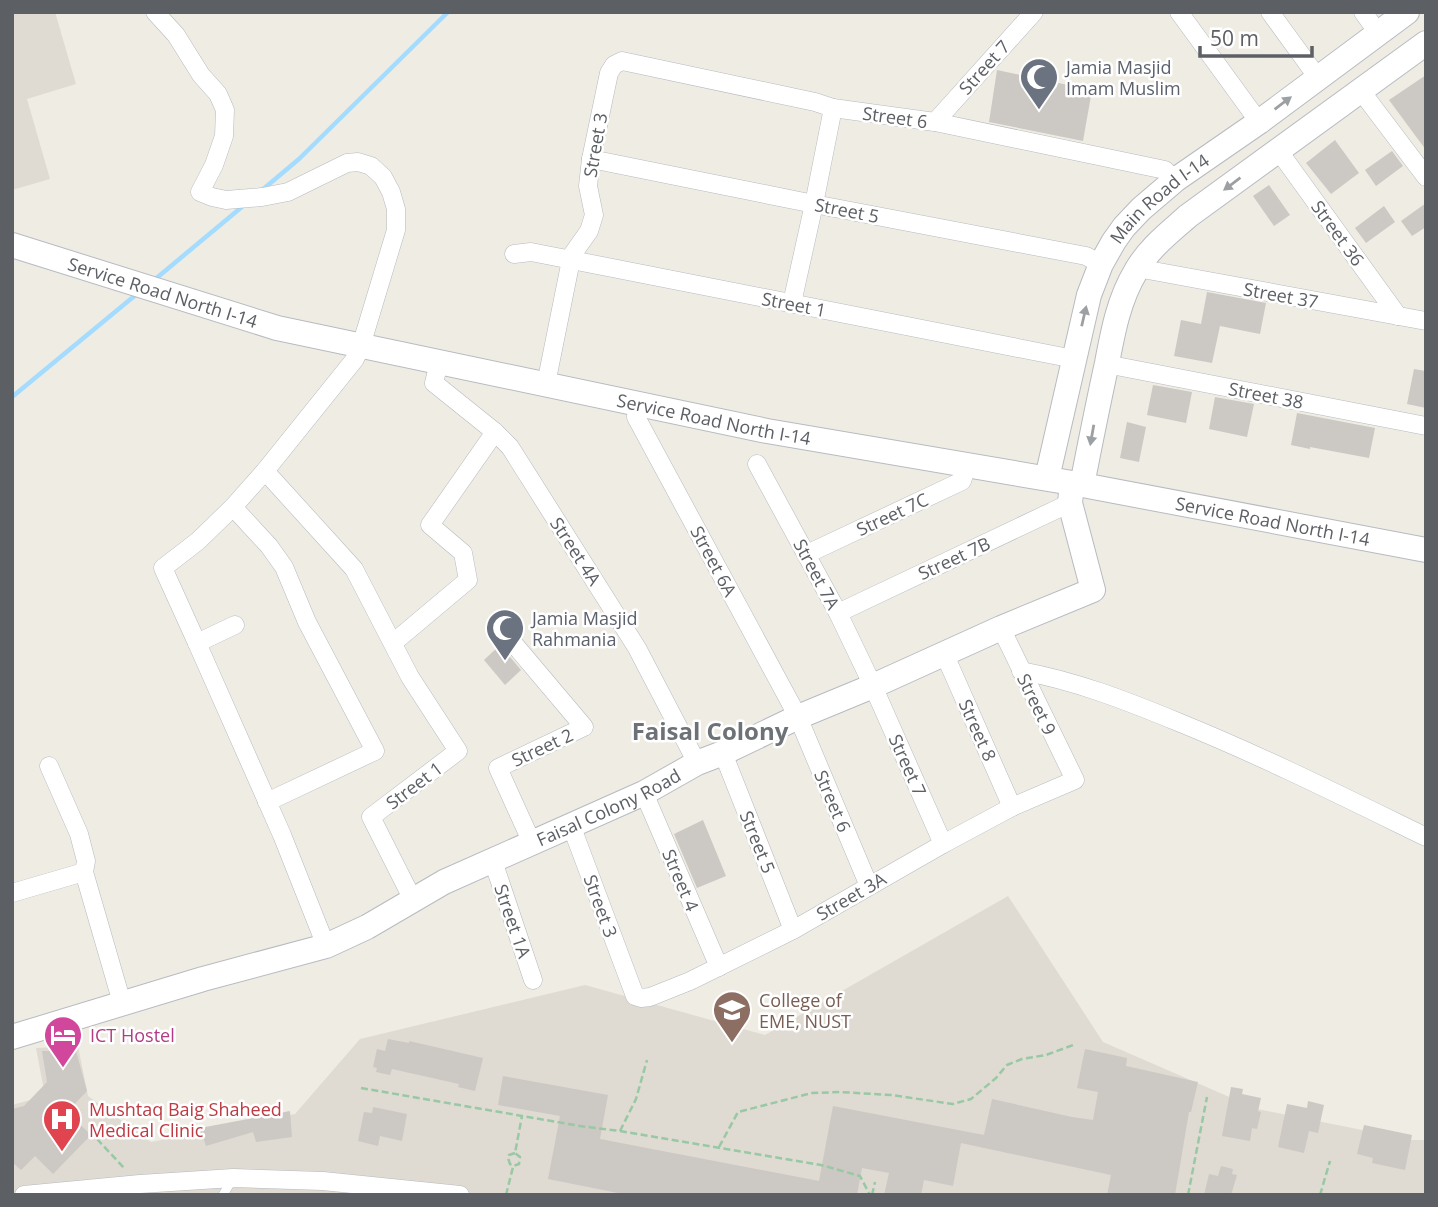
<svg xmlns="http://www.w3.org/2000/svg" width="1438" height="1207" font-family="'Open Sans',sans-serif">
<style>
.education{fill:#dfdbd2}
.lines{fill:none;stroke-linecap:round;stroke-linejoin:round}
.stream{stroke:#a4dcff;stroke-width:4.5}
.building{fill:#ccc8c3}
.lane-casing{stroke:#b6babe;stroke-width:10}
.street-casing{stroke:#b6babe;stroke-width:19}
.secondary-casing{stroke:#b7bbc0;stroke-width:26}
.path{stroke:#98c8a4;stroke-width:2.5;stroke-dasharray:7 3.5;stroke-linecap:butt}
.lane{stroke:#fff;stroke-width:9}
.street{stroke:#fff;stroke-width:18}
.secondary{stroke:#fff;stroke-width:24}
.oneway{fill:#9da0a3}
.labels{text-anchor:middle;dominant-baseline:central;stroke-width:5;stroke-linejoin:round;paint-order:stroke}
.street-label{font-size:18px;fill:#5c6065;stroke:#fff}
.worship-label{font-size:18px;fill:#5b616d;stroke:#fff;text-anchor:start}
.education-label{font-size:18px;fill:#785e54;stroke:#fff;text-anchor:start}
.hotel-label{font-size:18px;fill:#b23c85;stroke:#fff;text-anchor:start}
.health-label{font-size:18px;fill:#be3a42;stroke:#fff;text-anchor:start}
.district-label{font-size:24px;font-weight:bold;fill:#6d7277;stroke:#fff}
</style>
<rect width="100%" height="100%" fill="#efece4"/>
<g class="education">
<polygon points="12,12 55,12 76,84 27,99 50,179 12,190"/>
<polygon points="1008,896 1103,1042 1257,1109 1412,1140 1426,1140 1426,1195 12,1195 12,1105 45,1096 36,1048 78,1046 88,1096 151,1142 295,1114 360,1039 585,985 765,1035"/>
</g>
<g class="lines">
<g class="stream">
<polyline points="261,191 299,159 448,12"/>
<polyline points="153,281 243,206"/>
<polyline points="12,397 138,293"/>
</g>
</g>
<g class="building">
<polygon points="997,70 1092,90 1083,141 989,122"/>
<polygon points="1426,75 1426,150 1389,100"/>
<polygon points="1335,140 1359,173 1331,194 1306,163"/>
<polygon points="1392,151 1403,166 1376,186 1365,170"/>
<polygon points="1269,185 1290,215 1274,226 1253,196"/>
<polygon points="1426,203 1426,227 1412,236 1401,221"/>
<polygon points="1384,206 1395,222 1366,243 1355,228"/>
<polygon points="1207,292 1266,303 1260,334 1220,326 1212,363 1174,356 1181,320 1201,324"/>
<polygon points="1414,369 1426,371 1426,408 1407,404"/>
<polygon points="1153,385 1192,392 1186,423 1147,415"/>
<polygon points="1215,397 1254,404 1247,437 1209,429"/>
<polygon points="1297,413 1375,428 1369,458 1310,447 1310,449 1291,445"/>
<polygon points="1127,422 1146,427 1139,462 1120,458"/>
<polygon points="500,645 521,670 505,685 484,660"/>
<polygon points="703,820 726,876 697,888 674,834"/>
<polygon points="388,1039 409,1043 409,1041 483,1058 475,1091 458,1087 459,1084 392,1069 390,1075 376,1072 377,1068 373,1067 377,1049 385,1051"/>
<polygon points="1085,1049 1127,1058 1126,1066 1198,1082 1191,1112 1189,1112 1175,1195 1107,1195 1111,1175 961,1143 953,1186 924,1180 921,1195 884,1195 889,1173 862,1168 857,1195 628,1195 548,1179 560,1116 498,1105 503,1076 608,1095 600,1139 819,1181 833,1106 984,1135 992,1099 1072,1117 1093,1120 1098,1092 1077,1088"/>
<polygon points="42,1051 76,1051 87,1091 67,1112 91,1135 53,1174 35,1156 21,1170 12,1162 12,1109 24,1106 47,1082"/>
<polygon points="1231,1087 1243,1089 1242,1094 1261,1098 1258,1111 1261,1112 1257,1129 1252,1128 1250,1141 1222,1136"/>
<polygon points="1308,1101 1324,1105 1318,1133 1309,1131 1304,1153 1278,1147 1287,1104 1307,1108"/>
<polygon points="373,1107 407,1114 402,1141 380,1136 378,1146 358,1141 364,1112 372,1113"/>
<polygon points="290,1111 292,1137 256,1142 253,1132 206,1146 200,1128"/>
<polygon points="1364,1125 1412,1135 1405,1170 1372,1163 1373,1158 1357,1154"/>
<polygon points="1221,1166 1233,1169 1232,1174 1237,1175 1231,1195 1204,1195 1209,1174 1218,1176"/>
</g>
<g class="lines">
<defs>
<polyline id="lane" points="223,1195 233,1178"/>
<g id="street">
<polyline points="155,12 176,35 201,75 218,94 225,110 224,136 214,165 200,192 212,197 226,200 262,197 288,192 347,163 358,162 371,166 383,177 391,192 396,209 396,230 361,346 355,359 265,471 233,507"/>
<polyline points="1179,12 1259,122"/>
<polyline points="1270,12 1318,78"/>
<polyline points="1363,12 1378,33"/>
<polyline points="1361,91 1426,177"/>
<polyline points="935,122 1034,12"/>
<polyline points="1278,150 1398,316"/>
<polyline points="591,159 814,204 1086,256 1101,264"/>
<polyline points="514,254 531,252 1074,359"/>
<polyline points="1137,268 1426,321"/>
<polyline points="792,303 814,204 833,108"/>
<polyline points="439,362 434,383 495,432 510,447 637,648 697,763"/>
<polyline points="1106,364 1426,426"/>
<polyline points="546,384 572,255 589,231 594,215 588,186 591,159 609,73 614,65 622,61 815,102 833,108 935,122 1165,170 1175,180"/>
<polyline points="637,404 636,417 798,717 869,886"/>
<polyline points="757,464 838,613 873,686 943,844"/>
<polyline points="265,471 354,569 410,677 458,751 371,817 413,900"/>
<polyline points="807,554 962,481 967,465"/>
<polyline points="838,613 1070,503"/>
<polyline points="235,625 197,643 282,835 326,946"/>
<polyline points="503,631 584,727 498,768 532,843"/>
<polyline points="197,643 163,568 198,541 233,507 269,546 284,567 307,622 375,751 267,802"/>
<polyline points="393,643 468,580 463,553 430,525 495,432"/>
<polyline points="944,653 1012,807"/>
<path d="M1021 671C1076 681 1127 701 1178 722 1262 756 1344 797 1426 837"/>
<polyline points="723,753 793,930"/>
<polyline points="49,766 79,834 86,861 84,872 122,1003"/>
<polyline points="644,793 719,967"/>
<polyline points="571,825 635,996 641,998 650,997 690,981 793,930 943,844 1012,807 1075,780 1001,628"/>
<polyline points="493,861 533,980"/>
<polyline points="12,893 84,872"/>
<polyline points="24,1195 140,1184 233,1178 323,1181 460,1195"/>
</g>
<g id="secondary">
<path id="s1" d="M12 245 277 328 767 431 1072 483 1426 550"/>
<path id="s2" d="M1047 478 1089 295 1101 264 1114 241 1124 227 1141 209 1175 180 1259 122 1407 12"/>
<path d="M1082 485C1090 444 1098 404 1107 363 1113 331 1119 299 1136 271 1149 248 1169 233 1188 216L1426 43"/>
<path id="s3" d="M12 1037 203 979 326 946 367 927 444 882 644 793 697 763 723 753 798 717 873 686 1001 628 1093 590 1070 503 1072 483"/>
</g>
</defs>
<use href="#lane" class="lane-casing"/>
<use href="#street" class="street-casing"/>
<use href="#secondary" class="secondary-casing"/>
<g class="path">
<polyline points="361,1088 580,1126 620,1131 821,1165 860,1176 870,1195"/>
<polyline points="620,1131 636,1099 647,1060"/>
<polyline points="97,1139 125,1169"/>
<polyline points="719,1147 738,1112 812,1093 840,1092 891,1095 953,1104 971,1099 996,1078 1007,1065 1022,1059 1046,1055 1076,1044"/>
<polyline points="515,1153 509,1155 508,1158 510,1164 513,1166 519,1164 520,1157 515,1153 522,1116"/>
<polyline points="506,1195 513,1167"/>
<polyline points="872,1195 875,1182"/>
<polyline points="1188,1195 1207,1097"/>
<polyline points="1320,1195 1330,1161"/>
</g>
<use href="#lane" class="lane"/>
<use href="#street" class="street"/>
<use href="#secondary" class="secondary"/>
</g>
<defs><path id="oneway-solid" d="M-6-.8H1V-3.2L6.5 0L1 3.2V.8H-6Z" transform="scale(1.75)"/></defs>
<g class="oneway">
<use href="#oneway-solid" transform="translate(1283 103) rotate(-37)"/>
<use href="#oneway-solid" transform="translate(1232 184) rotate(143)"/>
<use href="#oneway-solid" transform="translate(1084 316) rotate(-77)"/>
<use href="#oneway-solid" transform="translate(1092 435) rotate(100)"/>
</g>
<defs>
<symbol id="mosque-pin" viewBox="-11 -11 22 30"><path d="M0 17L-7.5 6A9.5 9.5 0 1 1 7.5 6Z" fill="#6b7280" stroke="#fff"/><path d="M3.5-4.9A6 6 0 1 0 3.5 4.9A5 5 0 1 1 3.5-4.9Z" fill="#fff"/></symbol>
<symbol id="university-pin" viewBox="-11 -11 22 30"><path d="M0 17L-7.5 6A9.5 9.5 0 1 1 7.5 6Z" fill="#8d6e63" stroke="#fff"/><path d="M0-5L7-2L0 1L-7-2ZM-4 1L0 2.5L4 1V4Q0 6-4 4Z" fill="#fff"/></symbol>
<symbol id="hotel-pin" viewBox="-11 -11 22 30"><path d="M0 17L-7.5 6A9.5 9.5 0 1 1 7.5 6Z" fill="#d1479c" stroke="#fff"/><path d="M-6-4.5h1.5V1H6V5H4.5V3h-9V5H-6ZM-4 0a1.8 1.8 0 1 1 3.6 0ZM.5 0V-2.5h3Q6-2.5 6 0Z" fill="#fff"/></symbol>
<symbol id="hospital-pin" viewBox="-11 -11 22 30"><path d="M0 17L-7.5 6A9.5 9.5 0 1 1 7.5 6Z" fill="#e0444e" stroke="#fff"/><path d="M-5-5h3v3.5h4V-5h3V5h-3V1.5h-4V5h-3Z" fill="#fff"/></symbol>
</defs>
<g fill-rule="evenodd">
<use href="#mosque-pin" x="1017" y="55" width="44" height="60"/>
<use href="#mosque-pin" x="483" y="606" width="44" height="60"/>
<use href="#university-pin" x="710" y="988" width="44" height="60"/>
<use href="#hotel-pin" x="41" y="1013" width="44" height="60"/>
<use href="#hospital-pin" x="40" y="1097" width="44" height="60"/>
</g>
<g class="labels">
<g class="street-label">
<text transform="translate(984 67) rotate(-48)">Street 7</text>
<text transform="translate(895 117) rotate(8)">Street 6</text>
<text transform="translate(595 145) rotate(-80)">Street 3</text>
<text stroke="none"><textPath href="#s2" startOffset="310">Main Road I-14</textPath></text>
<text transform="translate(847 210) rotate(11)">Street 5</text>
<text transform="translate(1338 233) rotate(54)">Street 36</text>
<text stroke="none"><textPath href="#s1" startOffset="158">Service Road North I-14</textPath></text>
<text transform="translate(1281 295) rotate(10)">Street 37</text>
<text transform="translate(794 304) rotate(11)">Street 1</text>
<text transform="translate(1266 395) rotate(11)">Street 38</text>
<text stroke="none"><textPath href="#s1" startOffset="724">Service Road North I-14</textPath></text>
<text transform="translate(892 514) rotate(-25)">Street 7C</text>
<text stroke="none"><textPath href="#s1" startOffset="1292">Service Road North I-14</textPath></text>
<text transform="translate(576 551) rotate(57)">Street 4A</text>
<text transform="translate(954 558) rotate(-25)">Street 7B</text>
<text transform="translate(714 561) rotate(62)">Street 6A</text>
<text transform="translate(817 574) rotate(62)">Street 7A</text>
<text transform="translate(1037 704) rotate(64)">Street 9</text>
<text transform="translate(978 730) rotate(66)">Street 8</text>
<text transform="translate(542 747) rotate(-25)">Street 2</text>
<text transform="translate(908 765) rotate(66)">Street 7</text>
<text transform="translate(414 785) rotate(-37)">Street 1</text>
<text transform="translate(833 801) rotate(67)">Street 6</text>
<text stroke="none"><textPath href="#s3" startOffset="642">Faisal Colony Road</textPath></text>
<text transform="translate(758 842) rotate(68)">Street 5</text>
<text transform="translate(681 880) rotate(67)">Street 4</text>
<text transform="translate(851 896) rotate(-30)">Street 3A</text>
<text transform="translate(601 906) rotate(70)">Street 3</text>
<text transform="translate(513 921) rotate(71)">Street 1A</text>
</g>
<g class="worship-label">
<text x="1066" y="67">Jamia Masjid<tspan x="1066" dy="21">Imam Muslim</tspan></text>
<text x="532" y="618">Jamia Masjid<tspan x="532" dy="21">Rahmania</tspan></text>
</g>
<g class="education-label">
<text x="759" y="1000">College of<tspan x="759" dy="21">EME, NUST</tspan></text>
</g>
<g class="hotel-label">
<text x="90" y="1035">ICT Hostel</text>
</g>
<g class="health-label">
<text x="89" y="1109">Mushtaq Baig Shaheed<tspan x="89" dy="21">Medical Clinic</tspan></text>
</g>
<g class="district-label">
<text x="710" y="730">Faisal Colony</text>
</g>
</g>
<rect width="1438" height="1207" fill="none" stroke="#5c6065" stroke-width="28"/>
<path d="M1200 46v10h112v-10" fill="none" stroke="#5c6065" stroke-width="3.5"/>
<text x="1210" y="46" font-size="21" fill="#5c6065" stroke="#ffffff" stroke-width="5" paint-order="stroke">50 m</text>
</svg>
